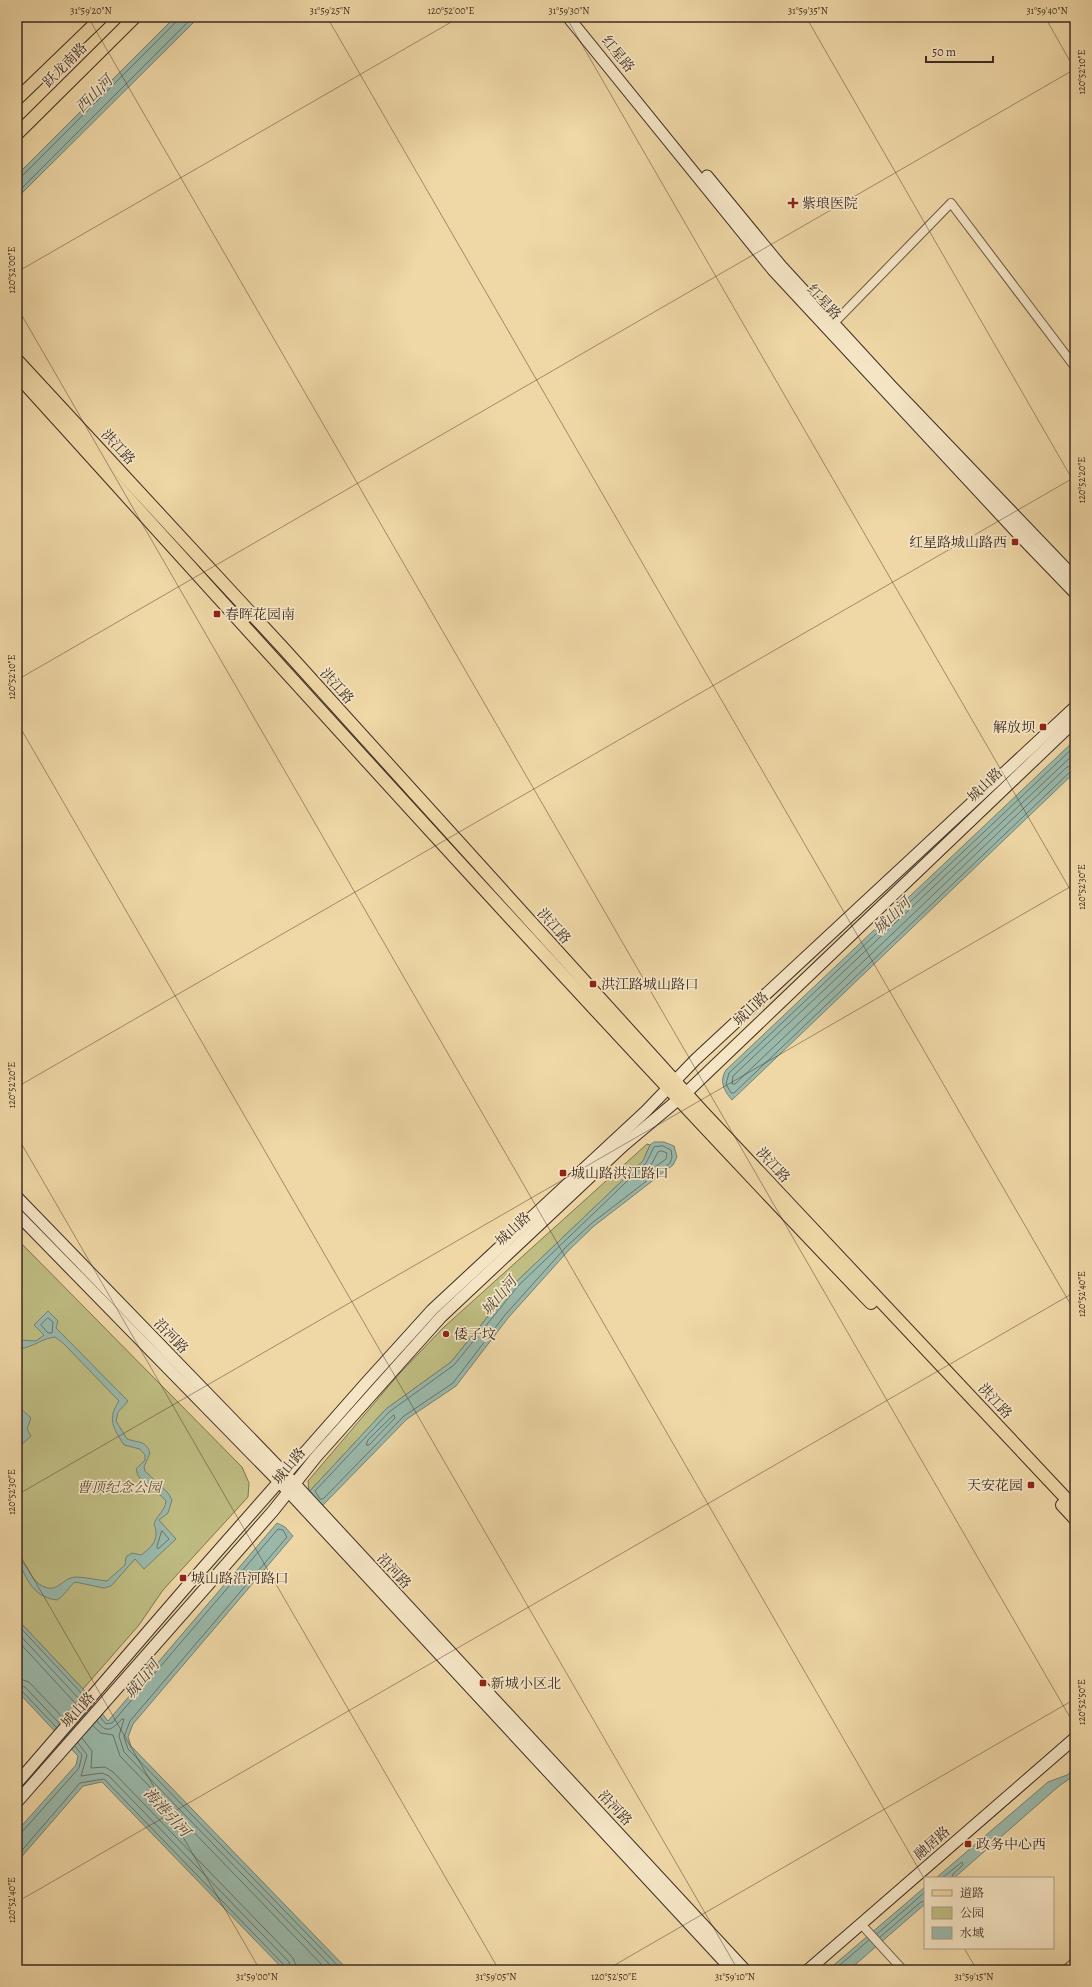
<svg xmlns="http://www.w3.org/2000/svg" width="1092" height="1987" font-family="Alegreya,'Noto Serif SC',serif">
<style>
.green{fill:#bfbd82;stroke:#7e7554}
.water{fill:#9ab9ab;stroke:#758175}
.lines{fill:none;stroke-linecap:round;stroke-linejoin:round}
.shore{stroke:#6c7368;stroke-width:1}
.street-casing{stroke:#6a5845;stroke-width:10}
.secondary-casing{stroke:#3d2d25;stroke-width:13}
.primary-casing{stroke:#3d2d25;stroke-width:14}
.street{stroke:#f5e5c5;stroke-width:8}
.secondary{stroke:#f5e5c5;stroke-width:11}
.primary{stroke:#efd7a6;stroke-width:12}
.ticks{fill:none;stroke:#3d2d25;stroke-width:1;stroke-opacity:0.45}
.poi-dot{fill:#8f2418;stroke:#f5e5c5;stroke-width:1.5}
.labels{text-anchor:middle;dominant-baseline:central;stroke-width:3.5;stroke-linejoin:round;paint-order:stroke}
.street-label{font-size:14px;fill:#3d2d25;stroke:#f5e5c5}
.poi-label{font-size:14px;fill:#3d2d25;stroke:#f5e5c5;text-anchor:start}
.park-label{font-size:14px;font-style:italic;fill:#574a38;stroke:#f5e5c5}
.water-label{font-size:15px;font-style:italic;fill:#504940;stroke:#f5e5c5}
.neatline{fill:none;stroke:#3d2d25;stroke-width:1.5}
.ticks-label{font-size:10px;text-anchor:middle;fill:#3d2d25}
</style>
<rect width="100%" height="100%" fill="#efd7a6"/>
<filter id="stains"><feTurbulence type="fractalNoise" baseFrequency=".005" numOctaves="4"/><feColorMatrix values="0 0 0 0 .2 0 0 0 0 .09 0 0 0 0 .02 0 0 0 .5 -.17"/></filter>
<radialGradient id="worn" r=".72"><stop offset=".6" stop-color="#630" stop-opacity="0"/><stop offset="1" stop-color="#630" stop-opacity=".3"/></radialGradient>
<g class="green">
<polygon points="647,1144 650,1145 643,1161 515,1283 451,1362 386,1409 309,1492 308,1481 399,1374 443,1328"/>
<polygon points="17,1239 242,1467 249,1483 248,1497 163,1590 139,1625 83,1689 17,1619"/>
</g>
<g class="water">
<polygon points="175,17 199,17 17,198 17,175"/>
<path d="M1075 740V772L732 1100C724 1091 719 1081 726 1070Z"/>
<polygon points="654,1142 664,1142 674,1146 677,1157 673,1165 594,1226 569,1250 508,1318 456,1386 407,1419 322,1506 309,1492 386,1409 451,1362 515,1283 643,1161 650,1145"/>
<path d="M48 1311 58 1321 56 1328 128 1401 118 1412 116 1421 127 1439C138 1443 146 1440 150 1453L144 1467 145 1471 168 1493 172 1500 168 1513 159 1520 176 1539 144 1569 135 1559 111 1586 104 1588 75 1582C68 1588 65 1595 57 1600 39 1598 30 1587 23 1571 20 1565 17 1564 17 1557 28 1564 29 1577 39 1584 57 1596 60 1579 75 1577 86 1577 96 1580 107 1581L125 1565 126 1557 132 1553 141 1555C152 1547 160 1539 154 1524 157 1515 165 1511 166 1501 157 1489 139 1486 136 1469L145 1460V1455L140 1449 124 1445C113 1428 107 1419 119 1401L63 1343 55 1337C43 1338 33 1347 20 1349L17 1352V1342L19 1340 36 1341 44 1335 34 1325Z"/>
<polygon points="21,1409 31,1418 27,1429 31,1436 17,1449 17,1410"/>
<polygon points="277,1523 285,1527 293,1536 133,1724 128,1737 131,1746 348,1970 284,1970 102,1782 83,1786 17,1862 17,1831 76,1765 78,1756 17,1691 17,1619 83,1689 108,1721"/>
<polygon points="1075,1768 1075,1775 1059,1786 954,1878 936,1878 1048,1782 1067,1775"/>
<polygon points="925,1887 925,1904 849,1970 828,1970"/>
</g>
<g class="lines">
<g class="shore">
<polyline points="17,178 22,176 176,22 177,17"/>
<polyline points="17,193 193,17"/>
<polyline points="1075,746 729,1073 726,1084 731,1093 734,1093 1071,771 1075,770"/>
<polyline points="1075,753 733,1076 732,1084 735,1084 1067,767 1075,765"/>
<polygon points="663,1146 671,1150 672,1157 670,1163 592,1223 566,1247 505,1315 453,1383 404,1416 323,1499 320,1499 315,1491 389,1412 454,1365 518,1286 646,1163 654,1147"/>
<polygon points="662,1151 667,1153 666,1159 651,1170 650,1167 658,1152"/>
<polygon points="48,1318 53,1322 52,1333 48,1333 41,1325"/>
<polygon points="394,1415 395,1418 369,1445 366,1445 368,1440"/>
<polygon points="162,1531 169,1539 158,1549 157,1547"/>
<polyline points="17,1624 84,1696"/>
<polyline points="17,1632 80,1700"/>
<polyline points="17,1640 76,1704"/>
<polyline points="17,1678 29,1682 64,1719"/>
<polyline points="17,1684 25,1687 60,1724"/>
<polyline points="17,1689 21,1690 56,1727"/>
<polyline points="100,1717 106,1724 112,1723 278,1529 283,1530 287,1537 130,1721 124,1737 128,1749 342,1970"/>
<path d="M97 1721C107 1735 112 1729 122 1719H124L119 1736 124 1752 335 1970"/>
<polyline points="93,1726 101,1733 113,1735 120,1756 327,1970"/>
<polyline points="82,1738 92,1751 91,1768 105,1767 113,1772 293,1958 298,1970"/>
<polyline points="78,1743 87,1755 81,1776 102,1773 109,1776 289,1962 292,1970"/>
<polyline points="17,1834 22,1832 79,1768 82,1755 75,1746"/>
<polyline points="17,1856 80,1783 104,1779 285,1966 287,1970"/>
<polyline points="942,1878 962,1862 963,1865 953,1874 952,1878"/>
<polyline points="877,1934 925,1892"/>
<polyline points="880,1937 921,1902 925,1901"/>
<polyline points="834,1970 869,1940"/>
</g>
<defs>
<g id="street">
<polyline points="834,323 951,203 1075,367"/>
<polyline points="861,1924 903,1970"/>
<polyline points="1065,1970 1075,1962"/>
</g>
<g id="secondary">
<polyline points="568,17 773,270 1022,538 1075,593"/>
<polyline points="707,176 781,266 892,387 1075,578"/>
<polyline points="17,1197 294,1483 745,1970"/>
<polyline points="17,1214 288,1491 732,1970"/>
<polyline points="17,1783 188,1585 366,1383 432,1310 646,1111 695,1060 1075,707"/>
<polyline points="17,1802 273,1511 316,1457 441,1317 624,1145 686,1093 1075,721"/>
<polyline points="808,1970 1075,1738"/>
</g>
<g id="primary">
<polyline points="17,99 102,17"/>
<polyline points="17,134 135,17"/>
<polyline points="17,360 284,649 702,1111 1075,1508"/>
<path d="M17 375C299 687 580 999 871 1303"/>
<polyline points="1062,1505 1075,1519"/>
</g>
</defs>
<use href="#street" class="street-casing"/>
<use href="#secondary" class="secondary-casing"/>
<use href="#primary" class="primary-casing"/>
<use href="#street" class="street"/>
<use href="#secondary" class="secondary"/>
<use href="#primary" class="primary"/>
</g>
<path class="ticks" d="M88 17 1075 1726M327 17 1075 1312M566 17 1075 898M806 17 1075 484M1045 17 1075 70M17 272 460 17M17 307 925 1880M17 680 1075 69M17 722 738 1970M17 1087 1075 477M17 1136 499 1970M17 1495 1075 884M17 1550 260 1970M17 1902 1075 1292M964 1948 977 1970M17 1964 21 1970M606 1970 1075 1699"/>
<g class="poi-dot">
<path d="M791 197h4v4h4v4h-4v4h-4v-4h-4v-4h4z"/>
<rect x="1011" y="538" width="8" height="8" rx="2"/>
<rect x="213" y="610" width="8" height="8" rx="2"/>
<rect x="1039" y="723" width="8" height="8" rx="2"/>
<rect x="589" y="980" width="8" height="8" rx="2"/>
<rect x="559" y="1169" width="8" height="8" rx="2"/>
<circle cx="446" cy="1334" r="4"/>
<rect x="1027" y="1481" width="8" height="8" rx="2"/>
<rect x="179" y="1574" width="8" height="8" rx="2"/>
<rect x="479" y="1679" width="8" height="8" rx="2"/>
<rect x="964" y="1840" width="8" height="8" rx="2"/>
</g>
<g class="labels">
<g class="street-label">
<text transform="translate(618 54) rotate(51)">红星路</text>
<text transform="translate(65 65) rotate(-45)">跃龙南路</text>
<text transform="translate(824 302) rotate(47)">红星路</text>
<text transform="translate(118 447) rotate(47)">洪江路</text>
<text transform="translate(337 686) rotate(48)">洪江路</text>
<text transform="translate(985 785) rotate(-44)">城山路</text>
<text transform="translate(554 926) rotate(48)">洪江路</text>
<text transform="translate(751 1009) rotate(-44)">城山路</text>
<text transform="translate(773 1165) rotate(47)">洪江路</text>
<text transform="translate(513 1229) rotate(-43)">城山路</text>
<text transform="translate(171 1336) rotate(46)">沿河路</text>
<text transform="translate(995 1401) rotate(47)">洪江路</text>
<text transform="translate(289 1466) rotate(-51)">城山路</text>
<text transform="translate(394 1571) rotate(47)">沿河路</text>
<text transform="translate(78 1710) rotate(-48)">城山路</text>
<text transform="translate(615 1808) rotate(47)">沿河路</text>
<text transform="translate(932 1843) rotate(-41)">融居路</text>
</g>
<g class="poi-label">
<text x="802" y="203">紫琅医院</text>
<text x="1007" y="542" text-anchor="end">红星路城山路西</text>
<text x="225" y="614">春晖花园南</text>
<text x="1035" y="727" text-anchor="end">解放坝</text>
<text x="601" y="984">洪江路城山路口</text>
<text x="571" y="1173">城山路洪江路口</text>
<text x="454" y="1334">倭子坟</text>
<text x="1023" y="1485" text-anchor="end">天安花园</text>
<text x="191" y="1578">城山路沿河路口</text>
<text x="491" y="1683">新城小区北</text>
<text x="976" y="1844">政务中心西</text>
</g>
<g class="park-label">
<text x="119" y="1487">曹顶纪念公园</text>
</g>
<g class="water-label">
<text transform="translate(94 94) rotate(-45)">西山河</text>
<text transform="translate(892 916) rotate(-44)">城山河</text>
<text transform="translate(499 1296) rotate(-50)">城山河</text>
<text transform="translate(142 1679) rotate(-51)">城山河</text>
<text transform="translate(167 1812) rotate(47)">海港引河</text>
</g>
</g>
<rect width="1092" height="1987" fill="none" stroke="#efd7a6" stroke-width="44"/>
<rect x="924" y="1877" width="130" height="72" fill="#f5e5c5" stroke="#ab9b85"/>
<rect x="932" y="1890" width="20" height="6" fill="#efd7a6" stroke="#ab9b85"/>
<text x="960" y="1897" font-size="12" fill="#3d2d25">道路</text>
<rect x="932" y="1907" width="20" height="12" fill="#bfbd82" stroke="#ab9b85"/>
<text x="960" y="1917" font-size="12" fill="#3d2d25">公园</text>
<rect x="932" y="1927" width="20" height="12" fill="#9ab9ab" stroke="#ab9b85"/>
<text x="960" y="1937" font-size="12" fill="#3d2d25">水域</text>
<path d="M926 56v6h67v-6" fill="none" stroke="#3d2d25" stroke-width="2"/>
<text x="932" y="56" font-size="12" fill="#3d2d25" stroke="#f5e5c5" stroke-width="3" paint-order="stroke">50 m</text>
<rect x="22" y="22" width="1048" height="1943" class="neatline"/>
<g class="ticks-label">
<text x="91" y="14">31°59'20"N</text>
<text x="330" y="14">31°59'25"N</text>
<text x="451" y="14">120°52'00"E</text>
<text x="569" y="14">31°59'30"N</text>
<text x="808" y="14">31°59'35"N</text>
<text x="1047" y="14">31°59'40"N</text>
<text transform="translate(1081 72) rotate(-90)" y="4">120°52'10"E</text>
<text transform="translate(11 270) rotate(-90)" y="4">120°52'00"E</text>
<text transform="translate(1081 480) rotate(-90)" y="4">120°52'20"E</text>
<text transform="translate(11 677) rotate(-90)" y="4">120°52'10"E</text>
<text transform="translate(1081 887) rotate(-90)" y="4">120°52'30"E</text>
<text transform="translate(11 1085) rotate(-90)" y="4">120°52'20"E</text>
<text transform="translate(1081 1294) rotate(-90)" y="4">120°52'40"E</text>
<text transform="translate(11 1492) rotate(-90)" y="4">120°52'30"E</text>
<text transform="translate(1081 1702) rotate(-90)" y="4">120°52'50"E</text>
<text transform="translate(11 1900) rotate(-90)" y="4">120°52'40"E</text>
<text x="257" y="1980">31°59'00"N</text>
<text x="496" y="1980">31°59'05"N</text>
<text x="614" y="1980">120°52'50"E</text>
<text x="735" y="1980">31°59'10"N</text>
<text x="974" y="1980">31°59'15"N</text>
</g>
<rect width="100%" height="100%" filter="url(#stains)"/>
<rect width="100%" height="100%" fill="url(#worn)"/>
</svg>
